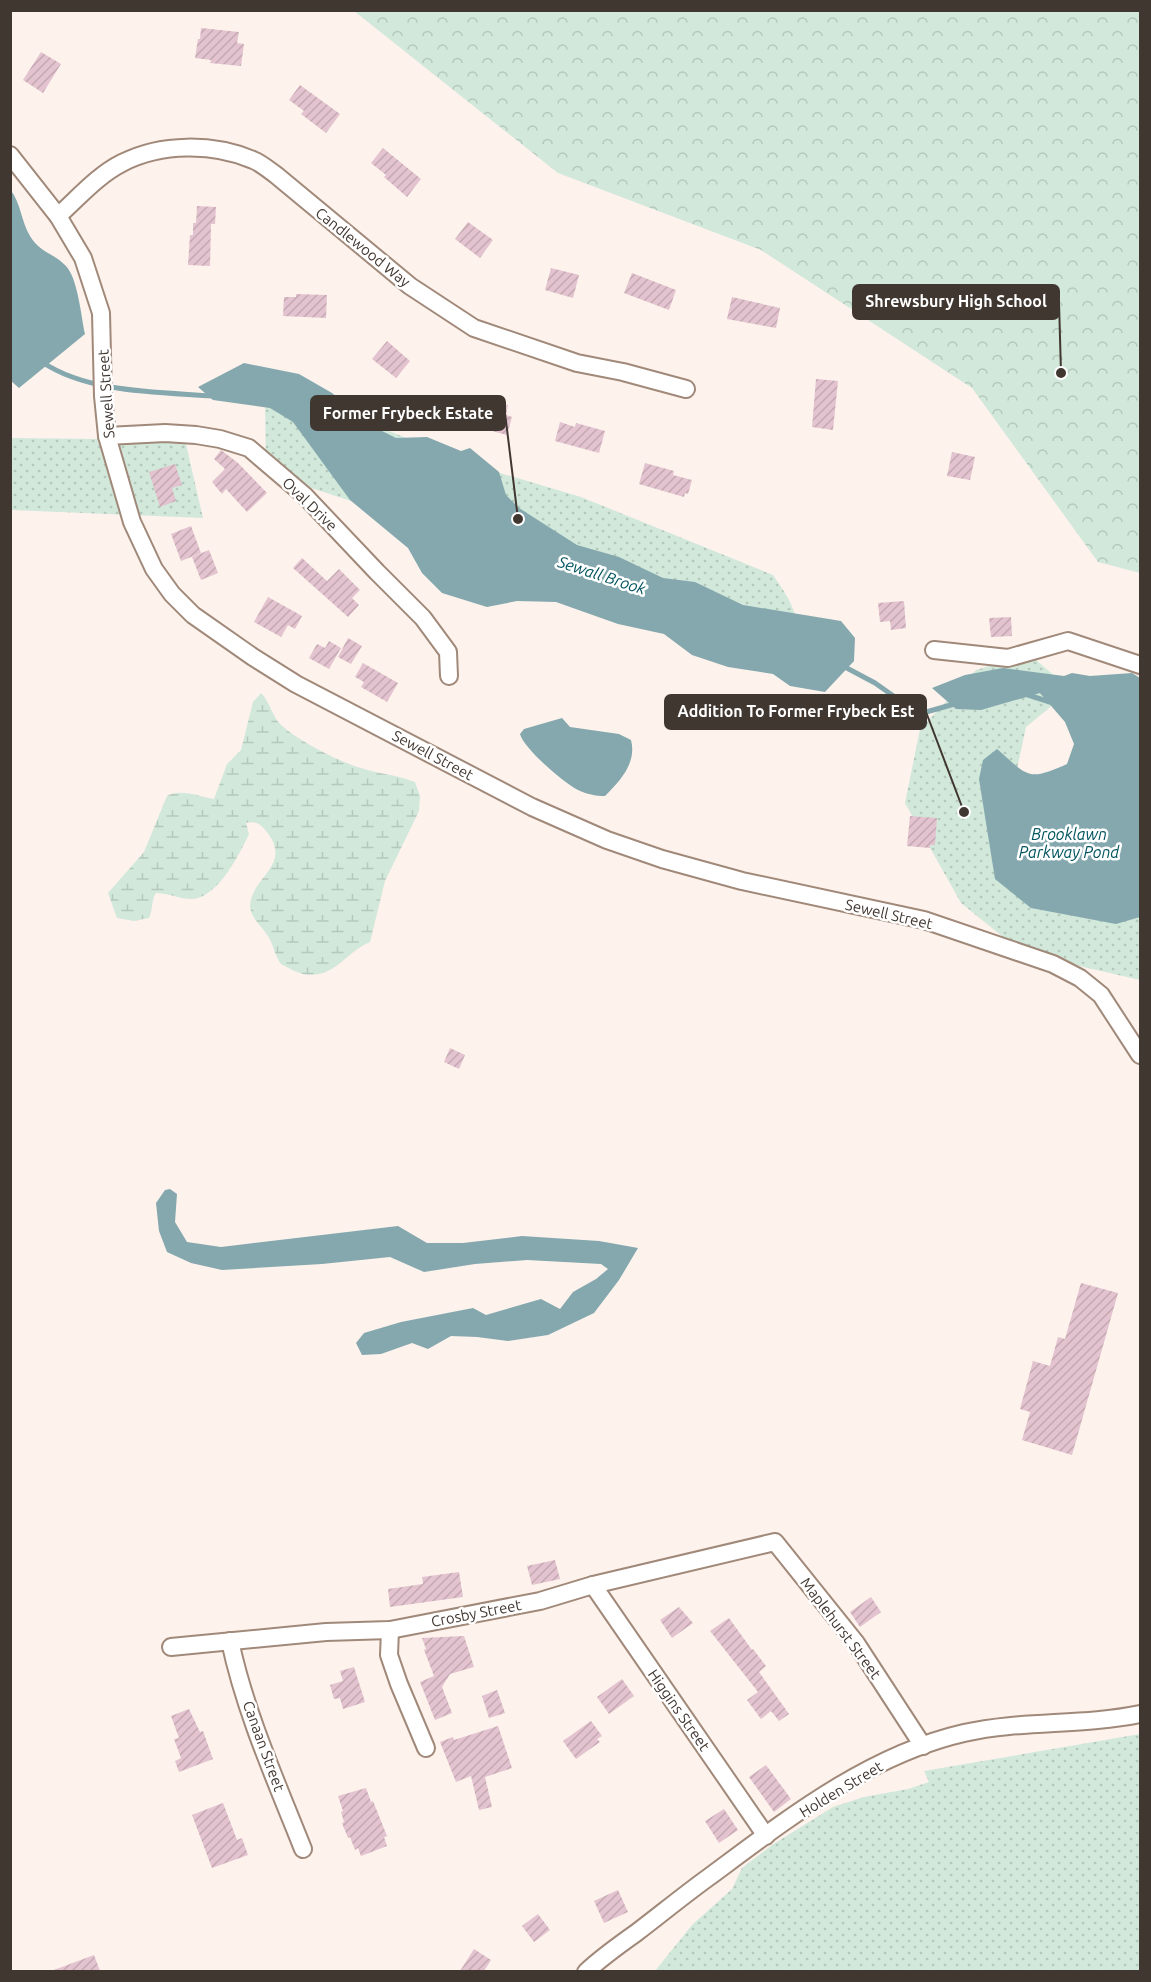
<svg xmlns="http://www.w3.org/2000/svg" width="1151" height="1982" font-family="Ubuntu,sans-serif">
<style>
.forest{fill:url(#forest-crowns)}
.wetland{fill:url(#wetland-marsh)}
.park{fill:url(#park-dots)}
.water{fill:#84a8ae}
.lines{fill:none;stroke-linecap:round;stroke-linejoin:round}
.stream{stroke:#84a8ae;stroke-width:5}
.building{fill:url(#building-hatch)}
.minor-casing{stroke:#a1897a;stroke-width:20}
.minor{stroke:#fff;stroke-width:16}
.labels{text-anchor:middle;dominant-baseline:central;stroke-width:5;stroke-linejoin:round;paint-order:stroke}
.street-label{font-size:15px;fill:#413731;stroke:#fff}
.water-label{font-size:16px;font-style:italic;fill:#00545e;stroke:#fff}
.leader{fill:none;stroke:#413731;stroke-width:2}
.callout-dot{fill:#413731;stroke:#fff;stroke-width:2}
.callout{fill:#413731;stroke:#413731;stroke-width:2}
.callout-label{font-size:16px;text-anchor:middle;font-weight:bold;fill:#fff}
</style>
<defs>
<pattern id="forest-crowns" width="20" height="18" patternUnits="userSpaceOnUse" patternTransform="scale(1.5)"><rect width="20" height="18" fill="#d1e8db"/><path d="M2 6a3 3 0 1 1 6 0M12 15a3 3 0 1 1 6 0" fill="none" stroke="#b5c8bc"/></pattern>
<pattern id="wetland-marsh" width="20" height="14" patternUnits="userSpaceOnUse" patternTransform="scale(1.5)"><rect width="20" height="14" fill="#d1e8db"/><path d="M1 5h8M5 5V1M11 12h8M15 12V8" fill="none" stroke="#b5c8bc"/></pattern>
<pattern id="park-dots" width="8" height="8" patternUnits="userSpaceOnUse" patternTransform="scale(1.5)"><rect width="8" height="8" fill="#d1e8db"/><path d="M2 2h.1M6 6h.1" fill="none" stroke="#b5c8bc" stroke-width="1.8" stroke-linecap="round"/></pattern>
<pattern id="building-hatch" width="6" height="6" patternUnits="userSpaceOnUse" patternTransform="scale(1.5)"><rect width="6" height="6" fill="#e3c3cf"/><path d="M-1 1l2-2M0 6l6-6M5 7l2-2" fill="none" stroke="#c4a8b2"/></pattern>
</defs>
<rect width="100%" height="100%" fill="#fdf2ec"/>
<polygon class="forest" points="354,11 1140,11 1140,573 1098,562 972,388 761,250 558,173"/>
<path class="wetland" d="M261 693C270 702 272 716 280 724 297 740 339 762 361 768 379 774 398 775 415 782L420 796 419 811 385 881 370 942C344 953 334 980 303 974 295 972 287 967 281 964 275 956 274 947 269 938 264 928 250 918 250 906 251 877 294 865 266 831 260 823 255 821 246 823L249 834C239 855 219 895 194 899 182 900 169 893 156 893 151 900 153 910 149 918L134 921 117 918 108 893 144 852 167 796C181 788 200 797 214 799L227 764 241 750 253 702Z"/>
<g class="park">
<path d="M265 403 389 431 470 464 581 497 773 575C788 597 797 609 798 635L469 540 266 473Z"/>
<polygon points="11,438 185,440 203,518 11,510"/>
<polygon points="1029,654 1071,690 1026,727 1016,774 1140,898 1140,980 1023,953 961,903 905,803 920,729 976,670"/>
<polygon points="1140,1734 1140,1971 655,1971 692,1925 732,1889 742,1868 772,1845 833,1807 864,1797 908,1789 929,1782 924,1771"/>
</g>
<g class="water">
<path d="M10 189C21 203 21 221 30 236 39 252 55 254 66 266 78 279 81 316 85 334L19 388 10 380Z"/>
<polygon points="244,363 299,374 332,393 370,425 396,438 427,437 461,451 470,448 499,472 506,495 519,508 577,545 619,557 663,578 695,582 743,605 841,621 855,638 854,661 825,692 790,686 773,674 728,667 692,655 664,634 618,624 556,602 517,601 487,607 442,593 422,573 408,548 350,500 293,422 270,408 213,400 198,387"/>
<path d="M1003 668 1064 676 1072 673 1090 676 1132 673 1140 678V917L1116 924 1031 908 995 879 979 779 983 760 997 749C1028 776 1027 782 1067 764L1074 744 1065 722 1040 693 981 710 956 709 932 688 965 675Z"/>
<path d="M562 718 570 727 619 734 631 740C637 763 620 781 605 796 595 796 587 794 578 790 564 783 524 749 520 734L524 729Z"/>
<polygon points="170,1189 177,1194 175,1222 187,1242 221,1247 398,1226 427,1243 463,1243 522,1236 599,1241 638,1248 619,1280 594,1313 548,1335 508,1341 477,1337 451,1336 428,1349 412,1343 381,1354 362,1355 356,1343 364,1333 401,1322 473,1308 486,1315 541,1299 560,1309 573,1292 596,1279 608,1269 601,1264 527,1260 475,1264 424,1272 390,1257 322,1264 222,1270 191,1263 167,1252 159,1231 156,1203 165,1190"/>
</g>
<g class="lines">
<g class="stream">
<path d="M42 362C88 393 158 392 213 396"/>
<polyline points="843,666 875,683 919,714 958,703"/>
<polyline points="1025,694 1053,703"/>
</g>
</g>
<g class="building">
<polygon points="201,28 239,32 237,43 244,44 241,66 210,63 211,60 195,58 198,39 200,39"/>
<polygon points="41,52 61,64 43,93 23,80"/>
<polygon points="300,85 340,114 326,133 301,114 304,111 289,100"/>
<polygon points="383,148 421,179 407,197 384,177 386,175 371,163"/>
<polygon points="197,206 216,207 215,224 211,224 210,266 188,265 190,235 193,235 193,223 196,223"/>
<polygon points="468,222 493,240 480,258 455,239"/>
<polygon points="551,268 579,275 573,298 545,290"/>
<polygon points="632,273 676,290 669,310 624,293"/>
<polygon points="296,294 327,295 326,318 283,316 284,297 296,297"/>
<polygon points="732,297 780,308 776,328 727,319"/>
<polygon points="387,341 410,361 396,378 372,359"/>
<polygon points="816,379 838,381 833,430 812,427"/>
<polygon points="460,396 478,400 478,398 508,405 506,415 512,417 507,435 484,429 485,422 455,414"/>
<polygon points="560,422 575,427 576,423 605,431 599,453 555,441"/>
<polygon points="221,450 238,463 267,493 247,512 226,489 222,494 212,482 225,469 214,459"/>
<polygon points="952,452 975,457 970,480 947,476"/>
<polygon points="645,463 674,471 673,475 692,480 688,494 685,493 684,497 639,484"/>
<polygon points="175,464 182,485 172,488 176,501 160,507 149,472"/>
<polygon points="191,526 201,553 181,561 171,534"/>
<polygon points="209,550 218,573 201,580 192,557"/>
<polygon points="302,558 327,581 339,569 360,590 352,598 359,605 348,617 293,568"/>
<polygon points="268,597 302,616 295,629 288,625 281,637 254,622"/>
<polygon points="904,601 906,628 891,630 890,621 880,622 878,603"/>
<polygon points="1011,617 1012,636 991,637 989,618"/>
<polygon points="348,638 362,646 351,664 338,657"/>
<polygon points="329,641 341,648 329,669 309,658 317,644 325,648"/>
<polygon points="363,663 398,683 387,702 361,687 364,682 355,677"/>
<polygon points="910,816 937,818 935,845 930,845 930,848 907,846"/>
<polygon points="450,1048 465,1055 459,1069 444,1062"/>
<polygon points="1081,1283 1118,1293 1072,1455 1022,1440 1030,1412 1020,1409 1033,1361 1050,1366 1058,1337 1065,1339"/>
<polygon points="555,1560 560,1579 532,1585 527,1566"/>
<polygon points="459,1572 463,1597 390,1607 388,1589 423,1584 422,1577"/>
<polygon points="871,1597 881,1612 860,1627 850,1612"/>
<polygon points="679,1607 693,1623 672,1638 660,1620"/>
<polygon points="729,1618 752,1650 753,1649 766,1666 759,1672 789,1714 779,1721 771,1711 761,1719 747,1700 758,1692 710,1631"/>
<polygon points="464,1636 474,1667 450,1674 442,1687 452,1713 435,1720 420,1682 434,1676 424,1650 426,1649 422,1638"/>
<polygon points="354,1667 365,1702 343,1709 340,1698 334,1699 330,1685 343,1681 340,1671"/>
<polygon points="622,1679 634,1696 609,1714 597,1697"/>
<polygon points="497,1690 505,1713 489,1718 482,1696"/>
<polygon points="189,1709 200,1732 203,1731 213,1759 179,1772 175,1761 181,1758 174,1739 179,1738 171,1716"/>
<polygon points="591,1721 602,1736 597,1739 600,1742 576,1759 563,1741"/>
<polygon points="498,1726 512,1768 485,1777 492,1807 479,1810 471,1776 456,1782 440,1742 453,1737 454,1740"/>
<polygon points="766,1765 791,1799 774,1812 749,1777"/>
<polygon points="366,1788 371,1802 373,1801 387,1836 384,1837 387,1846 361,1856 358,1848 355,1850 350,1837 348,1838 342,1823 344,1822 341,1812 343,1811 338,1796"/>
<polygon points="223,1803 237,1840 242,1838 248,1855 212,1868 192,1815"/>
<polygon points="724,1809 738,1830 719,1843 705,1821"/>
<polygon points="618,1890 628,1912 604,1923 594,1901"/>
<polygon points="538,1914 550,1930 534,1942 522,1926"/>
<polygon points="474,1949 491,1960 484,1971 460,1971"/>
<polygon points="94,1955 100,1971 54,1971 54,1970"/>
</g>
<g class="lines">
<defs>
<g id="minor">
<polyline points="10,155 58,216 83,258 101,313 103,396 107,436 132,522 154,569 172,594 193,615 253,657 296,684 532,807 607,840 662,859 742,881 924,920 1053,964 1080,978 1101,995 1140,1055"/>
<path d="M58 216C78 198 98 175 122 163 161 143 213 143 253 160 261 163 269 170 276 175L410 286 474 328 577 363 623 372 686 389"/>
<polyline points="107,436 165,433 196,435 220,439 249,448 304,495 377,572 423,618 448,652 449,676"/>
<polyline points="934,650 1008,658 1068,641 1140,665"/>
<polyline points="593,1585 766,1836"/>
<polyline points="390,1630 389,1655 399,1684 426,1748"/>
<path d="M230 1641C245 1712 276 1781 303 1849"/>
<polyline points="171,1647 326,1632 390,1630 540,1601 593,1585 775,1542 856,1643 923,1746"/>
<path d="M586 1972C602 1957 619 1945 636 1933 661 1914 684 1895 709 1877 786 1820 868 1755 964 1733 1022 1720 1082 1726 1140 1714"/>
</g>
</defs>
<use href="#minor" class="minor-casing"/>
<use href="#minor" class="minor"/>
</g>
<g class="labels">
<g class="street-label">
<text transform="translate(363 247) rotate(39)">Candlewood Way</text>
<text transform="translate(106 394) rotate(-94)">Sewell Street</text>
<text transform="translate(310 504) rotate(44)">Oval Drive</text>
<text transform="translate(433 755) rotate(28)">Sewell Street</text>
<text transform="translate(889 914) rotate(13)">Sewell Street</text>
<text transform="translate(476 1613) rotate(-11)">Crosby Street</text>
<text transform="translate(841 1628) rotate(53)">Maplehurst Street</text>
<text transform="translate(679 1710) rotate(55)">Higgins Street</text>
<text transform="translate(264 1746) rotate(70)">Canaan Street</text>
<text transform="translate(841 1789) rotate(-31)">Holden Street</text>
</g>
<g class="water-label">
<text transform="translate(602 575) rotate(18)">Sewall Brook</text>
<text x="1069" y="834">Brooklawn<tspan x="1069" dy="18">Parkway Pond</tspan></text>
</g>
</g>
<path class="leader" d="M1061 373L1059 302M518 519L505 413M964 812L926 712"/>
<g class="callout-dot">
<circle cx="1061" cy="373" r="6"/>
<circle cx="518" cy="519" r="6"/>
<circle cx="964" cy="812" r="6"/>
</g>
<g class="callout">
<rect x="853" y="285" width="206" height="34" rx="6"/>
<rect x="311" y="396" width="194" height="34" rx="6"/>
<rect x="665" y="695" width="261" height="34" rx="6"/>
</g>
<g class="callout-label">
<text x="956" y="307">Shrewsbury High School</text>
<text x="408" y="419">Former Frybeck Estate</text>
<text x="796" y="717">Addition To Former Frybeck Est</text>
</g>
<rect width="1151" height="1982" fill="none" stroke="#413731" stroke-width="24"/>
</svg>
